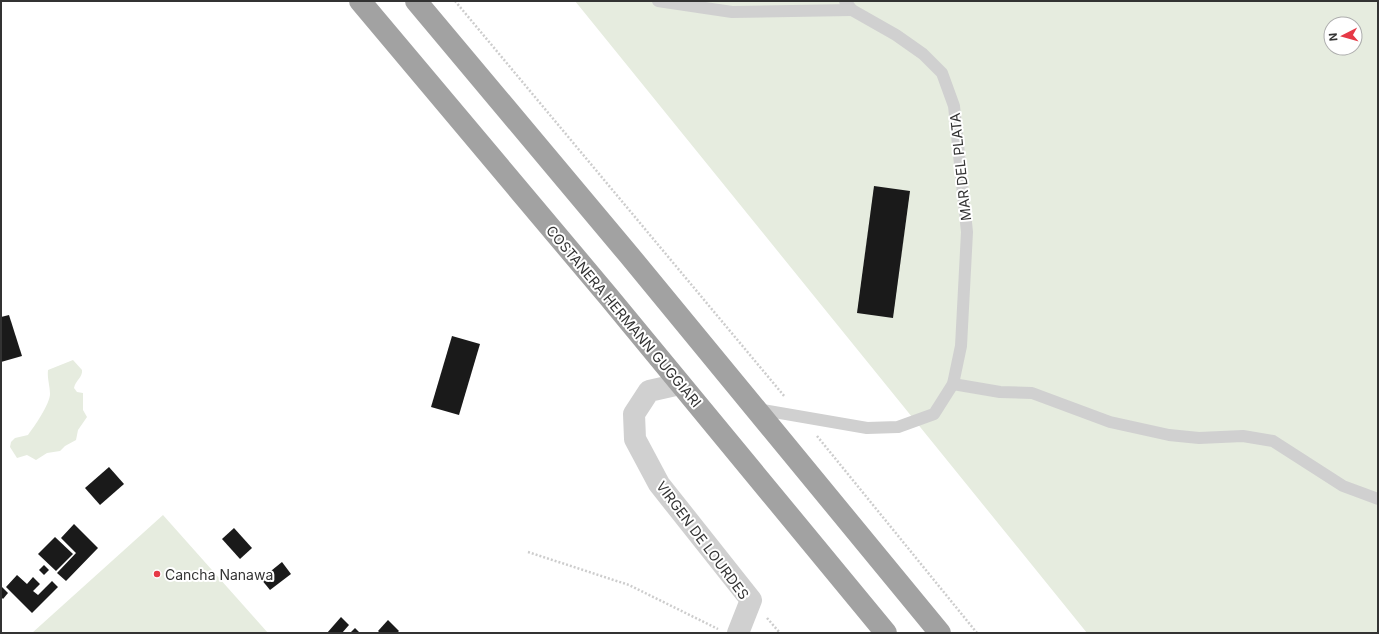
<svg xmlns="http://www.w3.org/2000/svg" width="1379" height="634" font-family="Inter,sans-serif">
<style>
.green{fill:#e6ecdf;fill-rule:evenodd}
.building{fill:#1a1a1a}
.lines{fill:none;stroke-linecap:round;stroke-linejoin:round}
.path{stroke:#cdcdcd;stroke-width:2.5;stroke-dasharray:2 2;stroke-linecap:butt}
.service{stroke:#d0d0d0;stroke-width:12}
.minor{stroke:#d0d0d0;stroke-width:22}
.trunk{stroke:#a2a2a2;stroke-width:22}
.poi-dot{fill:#e63946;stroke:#fff;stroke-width:1.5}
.labels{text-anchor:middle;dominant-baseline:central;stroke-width:4;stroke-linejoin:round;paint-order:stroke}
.street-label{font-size:14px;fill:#333;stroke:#fff}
.poi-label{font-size:14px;fill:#333;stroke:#fff;text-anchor:start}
</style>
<rect width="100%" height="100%" fill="#fff"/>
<g class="green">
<path d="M575 1H1378V633H1087ZM1331 24H1355V48H1331Z"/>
<path d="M73 360 82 370C83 377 75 381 74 388L77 392 83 393V410L87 417 78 430 76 440 65 446 60 451 47 453 36 460 27 455 17 458 10 447 11 442 15 438 28 435C34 427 50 404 50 394 50 386 47 378 48 370Z"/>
<polygon points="163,515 268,633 32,633"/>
</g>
<g class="building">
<polygon points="874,186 910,191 893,318 857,313"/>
<polygon points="9,315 22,356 1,362 1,317"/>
<polygon points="452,336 480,344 459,415 431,407"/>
<polygon points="109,467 124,484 100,505 85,488"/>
<polygon points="74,524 98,548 66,581 57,573 76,553 61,538"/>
<polygon points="234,528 252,548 240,559 222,539"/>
<polygon points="55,537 73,554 56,571 38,554"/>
<polygon points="282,562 291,574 270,590 261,579"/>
<polygon points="44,565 49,570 44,575 39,570"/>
<polygon points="17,575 27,584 33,577 40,584 33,591 38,595 52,581 58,587 32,613 6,587"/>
<polygon points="1,586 8,593 3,599 1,597"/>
<polygon points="341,617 349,625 342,633 327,633"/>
<polygon points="388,620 399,631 397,633 380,633 378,631"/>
<polygon points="355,628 360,633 350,633"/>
</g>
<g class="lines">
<g class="path">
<polyline points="455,1 785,397"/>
<polyline points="817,436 977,633"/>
<polyline points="528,552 629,585 718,629"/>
<polyline points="767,618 780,633"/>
</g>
<g class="service">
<polyline points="658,1 732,12 852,10"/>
<polyline points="953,384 1000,392 1032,393 1110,422 1169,435 1199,438 1243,436 1273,441 1343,486 1378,499"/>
<polyline points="757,409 867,428 898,427 934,414 953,384 961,346 967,232 954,106 942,73 923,54 896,35 852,10 845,1"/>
</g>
<polyline class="minor" points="680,384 649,391 634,414 635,439 659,484 751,600 738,633"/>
<g class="trunk">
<polyline points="360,1 608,296 886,633"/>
<polyline points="416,1 629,255 940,633"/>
</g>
</g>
<circle class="poi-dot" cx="157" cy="574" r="4"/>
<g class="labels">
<g class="street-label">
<text transform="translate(960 167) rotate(-96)">MAR DEL PLATA</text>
<text transform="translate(624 316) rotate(50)">COSTANERA HERMANN GUGGIARI</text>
<text transform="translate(703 540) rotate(53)">VIRGEN DE LOURDES</text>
</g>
<g class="poi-label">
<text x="165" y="574">Cancha Nanawa</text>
</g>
</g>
<rect width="1379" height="634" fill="none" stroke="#333333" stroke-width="4"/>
<g transform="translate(1343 36) rotate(264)"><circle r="19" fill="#ffffff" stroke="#adadad"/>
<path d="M0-3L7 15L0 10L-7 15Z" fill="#e63946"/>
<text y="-6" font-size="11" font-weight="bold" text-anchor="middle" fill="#333333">N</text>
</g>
</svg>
